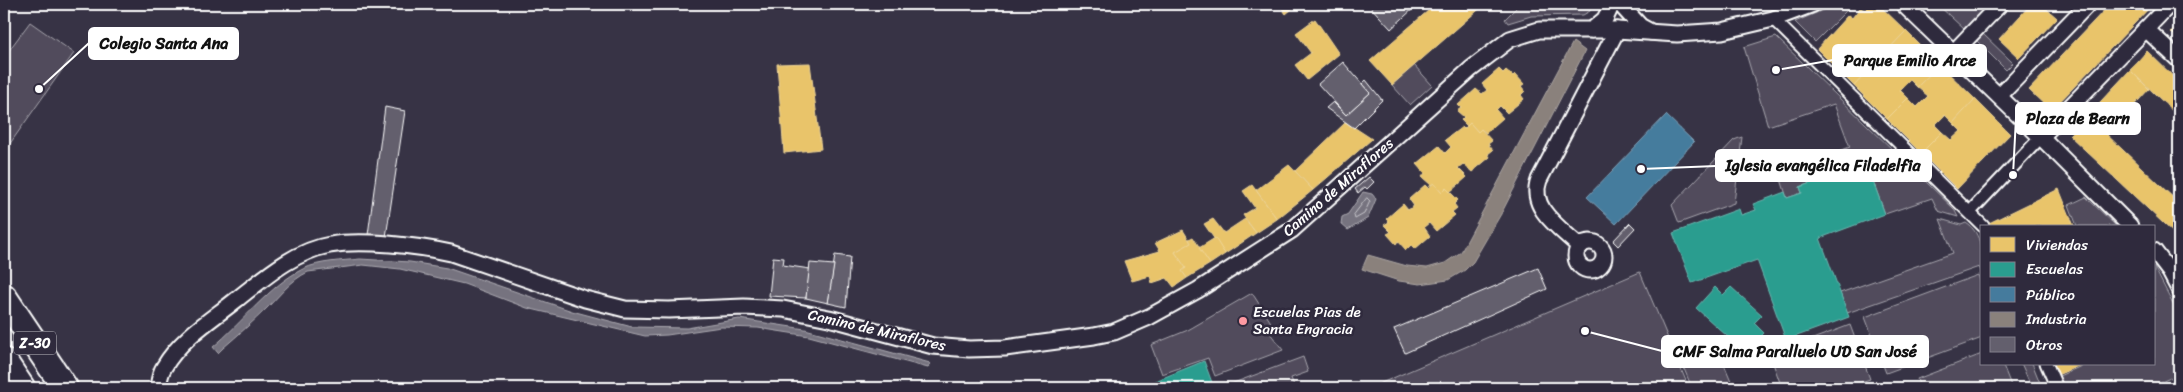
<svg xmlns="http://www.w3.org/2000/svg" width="2183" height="392" font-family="Sriracha,sans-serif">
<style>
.green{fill:#514c5c;stroke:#a8a6ae}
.water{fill:#76737f;stroke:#adabb2}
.homes{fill:#e9c46a;stroke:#f0d697}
.schools{fill:#2a9d8f;stroke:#6abab1}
.public{fill:#457b9d;stroke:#7da3ba}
.industry{fill:#8a817c;stroke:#ada7a3}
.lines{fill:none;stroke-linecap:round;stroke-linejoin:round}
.shore{stroke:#c8c7cc;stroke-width:1}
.building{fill:#635f6d;stroke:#fff}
.pedestrian-casing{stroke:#fff;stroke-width:15}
.minor-casing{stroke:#fff;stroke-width:19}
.trunk-casing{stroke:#fff;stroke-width:29}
.pedestrian{stroke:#2f2a3d;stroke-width:11}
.minor{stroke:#2f2a3d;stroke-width:15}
.trunk{stroke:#2f2a3d;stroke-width:25}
.poi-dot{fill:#ff9aa2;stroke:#2f2a3d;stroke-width:2}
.labels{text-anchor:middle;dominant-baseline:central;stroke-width:5;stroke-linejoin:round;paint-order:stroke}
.shield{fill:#2f2a3d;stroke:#c1bfc5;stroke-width:1}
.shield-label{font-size:14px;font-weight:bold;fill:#fff}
.street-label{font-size:15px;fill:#fff;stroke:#2f2a3d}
.poi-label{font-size:15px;fill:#fff;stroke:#2f2a3d;text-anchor:start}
.leader{fill:none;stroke:#fff;stroke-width:2}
.callout-dot{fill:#fff;stroke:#2f2a3d;stroke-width:2}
.callout{fill:#fff;stroke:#fff;stroke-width:2}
.callout-label{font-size:16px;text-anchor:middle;font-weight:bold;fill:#111}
</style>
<rect width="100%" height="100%" fill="#373345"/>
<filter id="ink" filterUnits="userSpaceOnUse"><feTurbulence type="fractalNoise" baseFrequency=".02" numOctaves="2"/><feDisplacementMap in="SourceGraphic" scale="10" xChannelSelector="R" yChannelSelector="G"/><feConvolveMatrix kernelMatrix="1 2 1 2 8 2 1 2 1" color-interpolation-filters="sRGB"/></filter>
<g filter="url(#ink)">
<g class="green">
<polygon points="1520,4 1592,4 1590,11 1583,15 1531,16 1508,23 1505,19"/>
<polygon points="1837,4 1853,4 1815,42 1795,22"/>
<polygon points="1937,4 1990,4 1965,30"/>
<polygon points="30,22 74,53 9,145 4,141 4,57"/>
<polygon points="1982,33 2013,63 2006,70 1976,40"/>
<polygon points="1776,37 1954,209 1958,217 1938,211 1932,198 1885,214 1866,162 1800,187 1802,193 1787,198 1779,173 1850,147 1834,104 1768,126 1744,47"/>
<polygon points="1414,65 1432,85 1410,105 1392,85"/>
<polygon points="1742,137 1734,203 1679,223 1672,205 1734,140"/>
<polygon points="2086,197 2116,226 2077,226 2069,205"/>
<path d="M1940 219 1961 225 1966 223C1983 234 1982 254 1982 273L1979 267 1847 313 1840 293 1953 253Z"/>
<polygon points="2154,267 2179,315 2179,374 2148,388 2062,388 2057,377 2088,363 2154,363"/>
<polygon points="1640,272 1689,388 1381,388 1379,384"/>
<polygon points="1978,275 1982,286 1982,338 1886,373 1865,317"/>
<polygon points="1252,293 1272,324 1266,328 1283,350 1215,376 1208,358 1162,374 1151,345 1188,330"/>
<polygon points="1850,325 1870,379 1843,388 1782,388 1770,355"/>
<polygon points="1716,345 1734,388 1692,388 1680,359"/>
<polygon points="1982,354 1982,363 2002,363 2012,388 1920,388 1917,379"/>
<polygon points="1303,357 1308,372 1291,378 1295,388 1220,388"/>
<polygon points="2021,363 2032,363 2040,383 2032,388"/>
</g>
<g class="water">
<polygon points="1363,192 1372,194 1376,199 1368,218 1348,230 1341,224 1342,217 1348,214"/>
<path d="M360 259 410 262 447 268 572 311 632 327 687 328 739 319 805 329 930 363 928 368 809 336 758 328 721 327 667 335 645 336 628 332 527 308 464 284 400 269 363 265 308 272C291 280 280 295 267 308 253 322 238 335 223 348L218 353 213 347C241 324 271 284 303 269 320 261 342 261 360 259Z"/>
</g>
<g class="homes">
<polygon points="1279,4 1298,4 1286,14"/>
<polygon points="1436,4 1485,4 1392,85 1370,61"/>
<polygon points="2031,4 2041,4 2057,18 2019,58 1999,39"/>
<polygon points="2110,4 2153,4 2051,111 2029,90"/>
<polygon points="1870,5 1875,9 1879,5 1906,31 1883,55 1873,46 1863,57 1873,66 1854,86 1817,49 1848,15 1852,18 1860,8 1865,10"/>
<polygon points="1315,19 1339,54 1307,80 1295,65 1311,53 1296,33"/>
<polygon points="2179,23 2179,40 2171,32"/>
<polygon points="1906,31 1940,65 1917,87 1910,80 1900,90 1908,98 1887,119 1854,86 1873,66 1880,73 1890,62 1883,55"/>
<polygon points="2147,51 2179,82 2179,117 2130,70"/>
<polygon points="810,63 821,149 784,153 777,64"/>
<polygon points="1940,65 1975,99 1953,123 1945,115 1935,125 1942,132 1921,153 1887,119 1908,98 1917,107 1928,96 1917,87"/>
<polygon points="1499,69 1503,73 1506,70 1513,76 1515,74 1524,84 1521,86 1525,91 1521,95 1524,99 1507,113 1500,106 1496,110 1503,118 1486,133 1481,129 1478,132 1470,123 1467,126 1461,120 1464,117 1457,111 1461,108 1458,105 1476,89 1482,94 1487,90 1482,84"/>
<polygon points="2130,70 2149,89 2107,135 2087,116"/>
<polygon points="1975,99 2010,134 1957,189 1921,153 1942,132 1951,140 1961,131 1953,123"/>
<polygon points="2087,116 2179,203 2179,238 2069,135"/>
<polygon points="1346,122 1372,139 1313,190 1295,171"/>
<polygon points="1470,123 1478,132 1481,129 1492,141 1488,144 1493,150 1488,154 1490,157 1472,172 1463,164 1458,168 1467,177 1450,192 1446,188 1442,192 1434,183 1431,185 1422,177 1425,173 1417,164 1439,146 1445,153 1451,147 1445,140 1462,127 1464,129"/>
<polygon points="1289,165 1313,190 1277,219 1256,190"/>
<polygon points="1434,183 1442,192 1446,188 1458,200 1454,204 1457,208 1452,212 1455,215 1436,231 1429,223 1424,227 1430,236 1415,249 1411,245 1406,250 1398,241 1396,244 1387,234 1391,232 1384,225 1389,222 1386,219 1403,204 1408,210 1414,206 1409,199 1425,185 1428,188"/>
<polygon points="1252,185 1277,219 1256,233 1243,215 1255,208 1243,191"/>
<polygon points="2059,189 2074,226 1988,226 1987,224"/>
<polygon points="1213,219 1224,233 1245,219 1256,233 1225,254 1204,224"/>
<polygon points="1183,230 1191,243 1175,252 1186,268 1182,271 1187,278 1174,287 1167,278 1152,283 1150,276 1132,281 1124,261 1160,251 1155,243"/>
<polygon points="1193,237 1210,264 1187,278 1182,271 1186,268 1175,252 1191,243 1189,239"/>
<polygon points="1215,238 1225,254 1210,264 1199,248"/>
<polygon points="2050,363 2085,363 2055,376"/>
</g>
<g class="schools">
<polygon points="1866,162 1885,214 1820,238 1849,317 1786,340 1757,260 1692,283 1673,233 1739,209 1741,215 1756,210 1753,204 1785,192 1787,198 1802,193 1800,187"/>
<polygon points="1715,287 1723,295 1731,287 1762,315 1754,323 1764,333 1762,335 1766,347 1741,356 1738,346 1696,308"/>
<polygon points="1204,361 1214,388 1144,388 1143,386"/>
</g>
<polygon class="public" points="1666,115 1694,142 1616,224 1587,197"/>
<polygon class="industry" points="1573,42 1585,51 1501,214 1473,262 1465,270 1448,280 1420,284 1399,281 1362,269 1368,255 1407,266 1427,268 1445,263 1461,252"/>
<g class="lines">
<polygon class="shore" points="1367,198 1370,201 1364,214 1355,219 1354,215"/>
</g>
<g class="building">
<polygon points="1368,4 1414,4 1416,6 1391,29"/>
<polygon points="1343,62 1370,93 1346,115 1318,84"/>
<polygon points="1366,80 1382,100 1354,128 1326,108 1333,102 1346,115 1370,93 1362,84"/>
<polygon points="385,107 405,111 386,237 368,235"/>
<polygon points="1369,177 1374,182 1367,189 1365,187 1358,193 1355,189"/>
<polygon points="1630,223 1635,228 1618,246 1613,241"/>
<polygon points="835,255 850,257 846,307 828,303"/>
<polygon points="773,257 784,258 783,265 810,269 806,298 769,296"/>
<polygon points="810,263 834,265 828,303 806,298"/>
<polygon points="1538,268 1547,289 1405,353 1394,329"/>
</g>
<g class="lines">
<defs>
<g id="pedestrian">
<polyline points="1773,19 1983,226"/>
<polyline points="1970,212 2041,137"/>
<polyline points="2046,363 2057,388"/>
</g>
<g id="minor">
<polyline points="1620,4 1640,26 1651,32"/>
<polyline points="1903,4 2041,137 2130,226"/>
<polyline points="2146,29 2179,60"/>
<polyline points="1592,30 1605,19 1612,4"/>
<polyline points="1953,53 2000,4"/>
<polyline points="1999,96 2088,4"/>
<polyline points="2041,137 2170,4"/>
<circle cx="1590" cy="256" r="14"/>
<path d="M1580 247C1562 229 1528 209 1539 180L1617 30"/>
<polyline points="2154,251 2170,272 2179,289"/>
<path d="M158 388C159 381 160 373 164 367 181 338 211 320 236 300 264 278 294 251 330 245 361 239 420 246 451 253L585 299 625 309 669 310 744 307 783 309 829 318 933 346 969 349 1005 348 1094 336 1114 332 1149 317 1198 290 1292 230 1471 69 1510 39 1539 30H1617L1677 34 1722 31 1773 19 1813 4"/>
</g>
<g id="trunk">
<polyline points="4,297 65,388"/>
<polyline points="4,361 22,388"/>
</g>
</defs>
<use href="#pedestrian" class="pedestrian-casing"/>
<use href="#minor" class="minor-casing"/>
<use href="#trunk" class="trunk-casing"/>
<use href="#pedestrian" class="pedestrian"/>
<use href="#minor" class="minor"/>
<use href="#trunk" class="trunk"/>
</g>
</g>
<circle class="poi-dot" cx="1243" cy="321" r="5"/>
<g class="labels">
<rect class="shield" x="14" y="331.5" width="42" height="23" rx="4"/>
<g class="shield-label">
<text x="35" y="343">Z-30</text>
</g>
<g class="street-label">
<text transform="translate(1338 187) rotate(-41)">Camino de Miraflores</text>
<text transform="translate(877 330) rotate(13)">Camino de Miraflores</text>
</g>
<g class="poi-label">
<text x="1253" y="312">Escuelas Pias de<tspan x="1253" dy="17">Santa Engracia</tspan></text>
</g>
</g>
<path class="leader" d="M39 89L89 43M1776 70L1833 60M2013 175L2016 118M1641 169L1716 166M1585 331L1662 351"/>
<g class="callout-dot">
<circle cx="39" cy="89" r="5"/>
<circle cx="1776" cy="70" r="5"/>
<circle cx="2013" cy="175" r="5"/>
<circle cx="1641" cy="169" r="5"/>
<circle cx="1585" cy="331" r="5"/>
</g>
<g class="callout">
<rect x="89" y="28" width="149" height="31" rx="5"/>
<rect x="1833" y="45" width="153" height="31" rx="5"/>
<rect x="2016" y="103" width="124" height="31" rx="5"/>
<rect x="1716" y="150" width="215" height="31" rx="5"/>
<rect x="1662" y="336" width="266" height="31" rx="5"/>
</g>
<g class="callout-label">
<text x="164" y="49">Colegio Santa Ana</text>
<text x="1910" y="66">Parque Emilio Arce</text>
<text x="2078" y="124">Plaza de Bearn</text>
<text x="1823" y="171">Iglesia evangélica Filadelfia</text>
<text x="1795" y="357">CMF Salma Paralluelo UD San José</text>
</g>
<rect width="2183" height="392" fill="none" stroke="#2f2a3d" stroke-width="20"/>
<rect x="10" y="10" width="2163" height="372" fill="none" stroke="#fff" stroke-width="2" filter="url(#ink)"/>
<rect x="1980" y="225" width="175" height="140" fill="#2f2a3d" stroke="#827f8b"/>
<rect x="1990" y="237" width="25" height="15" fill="#e9c46a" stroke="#827f8b"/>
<text x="2026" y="250" font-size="15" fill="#ffffff">Viviendas</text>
<rect x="1990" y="262" width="25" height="15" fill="#2a9d8f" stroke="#827f8b"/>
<text x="2026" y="274" font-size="15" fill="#ffffff">Escuelas</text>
<rect x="1990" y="287" width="25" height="15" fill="#457b9d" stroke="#827f8b"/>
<text x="2026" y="300" font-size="15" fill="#ffffff">Público</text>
<rect x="1990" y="312" width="25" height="15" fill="#8a817c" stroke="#827f8b"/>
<text x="2026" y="324" font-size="15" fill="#ffffff">Industria</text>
<rect x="1990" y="337" width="25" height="15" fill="#635f6d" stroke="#827f8b"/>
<text x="2026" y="350" font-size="15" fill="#ffffff">Otros</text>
</svg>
